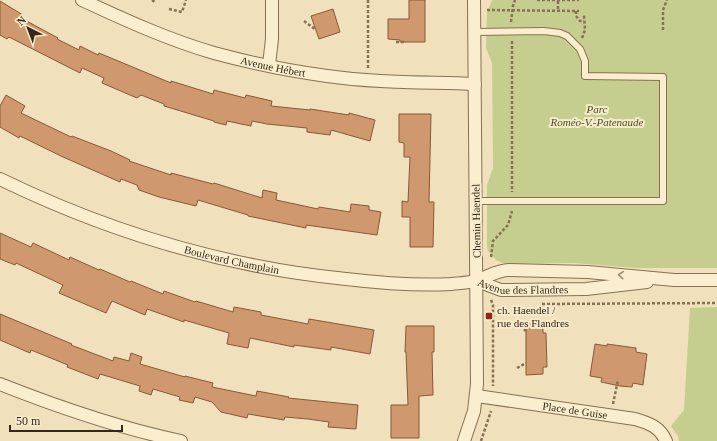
<svg xmlns="http://www.w3.org/2000/svg" width="717" height="441" font-family="Georgia,serif">
<style>
.green{fill:#c6ce8f}
.building{fill:#d0986e;stroke:#875939}
.lines{fill:none;stroke-linecap:round;stroke-linejoin:round}
.service-casing{stroke:#877054;stroke-width:8}
.minor-casing{stroke:#877054;stroke-width:14}
.path{stroke:#877054;stroke-width:2.5;stroke-dasharray:3 2;stroke-linecap:butt}
.service{stroke:#faeece;stroke-width:6}
.minor{stroke:#faeece;stroke-width:12}
.oneway{stroke:#988b74}
.poi-dot{fill:#992221;stroke:#f7eacb;stroke-width:1.5}
.labels{text-anchor:middle;dominant-baseline:central;stroke-width:4;stroke-linejoin:round;paint-order:stroke}
.street-label{font-size:11px;fill:#35281a;stroke:#f7eacb}
.park-label{font-size:11px;font-style:italic;fill:#45531f;stroke:#f7eacb}
.poi-label{font-size:11px;fill:#35281a;stroke:#f7eacb;text-anchor:start}
</style>
<rect width="100%" height="100%" fill="#f0e0bb"/>
<g class="green">
<polygon points="492,0 717,0 717,268 636,268 574,263 509,264 502,263 496,260 488,251 487,247 487,185 493,168 492,63 486,48 487,13"/>
<polygon points="717,307 717,441 679,441 678,436 671,426 684,410 690,308"/>
</g>
<g class="building">
<polygon points="409,0 425,0 425,42 400,42 400,40 388,39 388,19 409,19"/>
<polygon points="0,1 23,15 21,18 58,38 57,39 79,50 80,46 98,55 99,53 171,83 171,81 213,94 214,90 245,98 246,95 272,101 271,106 310,110 310,109 349,115 349,113 375,120 370,141 331,130 330,135 307,132 307,128 267,124 252,121 251,126 227,121 226,125 214,122 214,121 164,106 164,104 141,95 137,98 102,83 104,78 82,68 80,73 9,37 7,39 0,35"/>
<polygon points="333,9 340,32 319,39 311,16"/>
<polygon points="6,95 25,106 21,113 71,137 72,136 111,151 130,160 129,161 171,175 171,173 213,184 214,183 262,198 263,190 277,193 276,200 318,209 319,207 350,212 351,204 369,206 369,210 381,212 377,235 306,225 306,228 248,216 248,215 198,200 196,206 159,197 139,190 137,185 121,179 120,182 63,157 20,136 19,138 0,127 0,106"/>
<polygon points="399,114 431,114 429,202 434,202 433,247 410,247 410,217 402,217 402,201 408,202 410,157 404,157 404,143 399,142"/>
<polygon points="0,233 31,247 33,243 69,260 70,257 99,270 100,269 130,282 131,281 163,294 164,291 195,302 196,301 233,312 234,307 261,312 261,315 308,324 309,319 374,330 370,354 331,347 331,350 294,345 294,347 250,338 248,348 227,344 229,333 184,320 184,322 147,309 145,315 112,301 106,313 59,293 63,285 16,263 15,265 0,259"/>
<polygon points="0,314 72,344 71,345 113,361 114,357 129,361 131,353 142,357 140,364 185,377 185,376 213,383 212,387 256,396 257,391 289,397 288,398 358,405 356,429 328,427 329,422 308,419 285,417 284,420 248,414 247,418 221,412 212,402 195,397 193,403 179,400 180,397 153,389 151,395 139,391 140,386 100,374 98,379 67,367 68,365 31,350 30,353 0,340"/>
<polygon points="526,324 543,324 543,333 546,333 547,367 543,367 543,374 526,375"/>
<polygon points="406,326 434,326 434,352 432,352 433,395 419,396 419,438 391,438 391,405 408,405 406,352 405,352"/>
<polygon points="595,344 607,346 607,344 636,348 636,352 647,354 643,385 633,383 632,387 620,386 601,382 602,378 590,376"/>
</g>
<g class="lines">
<defs>
<polyline id="service" points="475,32 544,31 560,33 567,36 580,49 585,61 585,76 663,77 663,201 476,201"/>
<g id="minor">
<path id="s1" d="M82 0C125 20 169 40 214 53 251 63 289 71 327 76 376 83 425 82 475 84"/>
<polyline points="269,65 272,39 272,0"/>
<path id="s2" d="M0 179C109 232 225 267 346 279 380 283 416 286 451 284 460 283 470 283 478 280 489 276 498 270 509 270L588 272 674 280H717"/>
<path id="s3" d="M477 281 501 290 586 289 647 282"/>
<path d="M0 384C58 407 119 428 181 441"/>
<path id="s4" d="M477 396 635 419C649 423 660 427 666 441"/>
<polyline points="464,441 474,411 477,384 474,0"/>
</g>
</defs>
<use href="#service" class="service-casing"/>
<use href="#minor" class="minor-casing"/>
<g class="path">
<polyline points="152,0 156,3"/>
<polyline points="537,0 579,0"/>
<polyline points="558,1 558,11"/>
<polyline points="169,9 182,12 186,0"/>
<polyline points="487,10 579,11"/>
<polyline points="576,11 576,16 580,21 584,21"/>
<polyline points="304,21 315,29"/>
<polyline points="511,22 513,6 515,0"/>
<polyline points="663,30 663,10 667,0"/>
<polyline points="582,38 585,30 584,15"/>
<polyline points="512,41 512,192"/>
<polyline points="396,42 406,42"/>
<polyline points="368,68 368,0"/>
<polyline points="491,257 493,241 508,225 512,211"/>
<polyline points="491,300 493,305 493,386"/>
<polyline points="542,304 717,303"/>
<polyline points="520,326 526,331"/>
<polyline points="517,368 526,363"/>
<polyline points="613,404 618,380"/>
<polyline points="481,441 491,411"/>
</g>
<use href="#service" class="service"/>
<use href="#minor" class="minor"/>
</g>
<defs><path id="oneway-chevron" d="M-2-3.5L2.5 0L-2 3.5" fill="none" stroke-width="1.6" stroke-linecap="round" stroke-linejoin="round"/></defs>
<use class="oneway" href="#oneway-chevron" transform="translate(621 275) rotate(-175)"/>
<rect class="poi-dot" x="485" y="312" width="8" height="8" rx="2"/>
<g class="labels">
<g class="street-label">
<text stroke="none"><textPath href="#s1" startOffset="203">Avenue Hébert</textPath></text>
<text transform="translate(476 221) rotate(-91)">Chemin Haendel</text>
<text stroke="none"><textPath href="#s2" startOffset="246">Boulevard Champlain</textPath></text>
<text stroke="none"><textPath href="#s3" startOffset="47">Avenue des Flandres</textPath></text>
<text stroke="none"><textPath href="#s4" startOffset="99">Place de Guise</textPath></text>
</g>
<g class="park-label">
<text x="597" y="109">Parc<tspan x="597" dy="13">Roméo-V.-Patenaude</tspan></text>
</g>
<g class="poi-label">
<text x="497" y="310">ch. Haendel /<tspan x="497" dy="13">rue des Flandres</tspan></text>
</g>
</g>
<g transform="translate(28 28) rotate(318)" stroke="#f7eacb" stroke-width="3" paint-order="stroke">
<path d="M0-3L7 15L0 10L-7 15Z" fill="#35281a"/>
<text y="-6" font-size="11" font-weight="bold" text-anchor="middle" fill="#35281a">N</text>
</g>
<path d="M10 425v6h112v-6" fill="none" stroke="#35281a" stroke-width="2"/>
<text x="16" y="425" font-size="12" fill="#35281a" stroke="#f7eacb" stroke-width="3" paint-order="stroke">50 m</text>
</svg>
